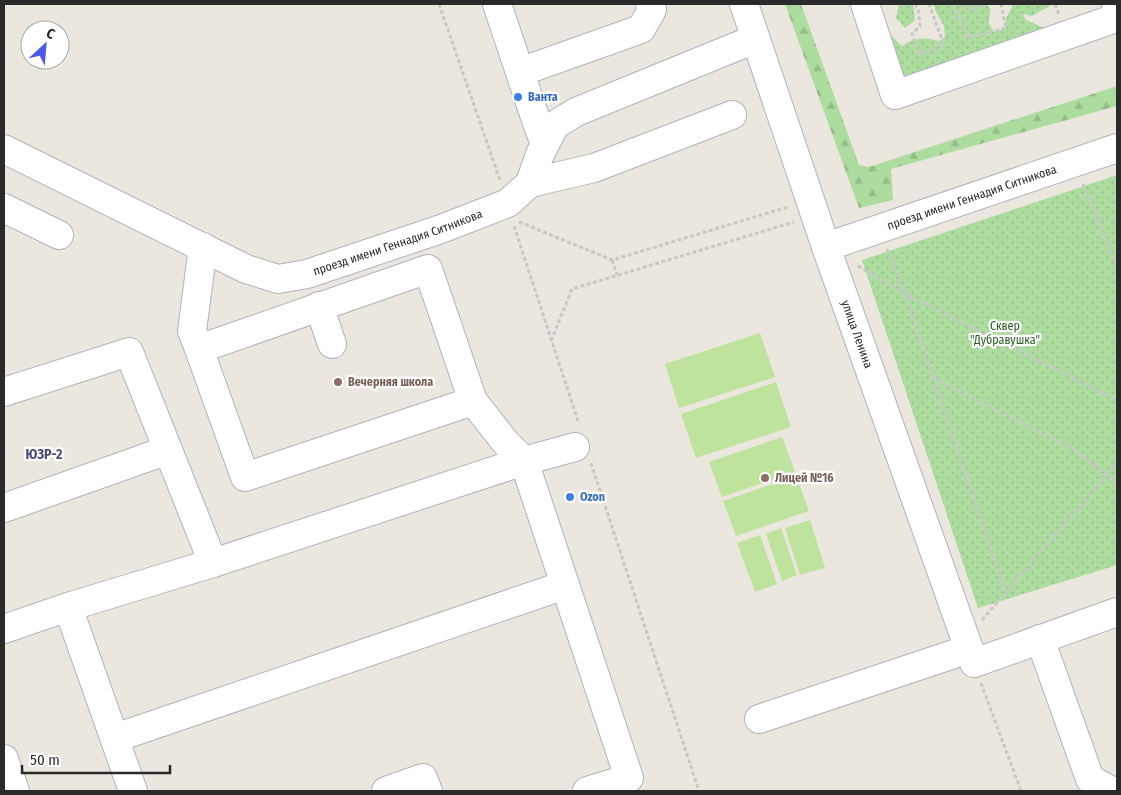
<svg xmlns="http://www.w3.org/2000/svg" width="1121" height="795" font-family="'Fira Sans Condensed',sans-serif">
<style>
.forest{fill:url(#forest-firs)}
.park{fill:url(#park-dots)}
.pitch{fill:#bde39c}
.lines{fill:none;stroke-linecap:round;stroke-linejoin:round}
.minor-casing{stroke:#b1b2bd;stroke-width:30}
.path{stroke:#c8c8c8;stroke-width:3;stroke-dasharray:4 2.5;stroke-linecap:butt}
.minor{stroke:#fff;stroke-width:28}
.shop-dot{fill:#3f7fe0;stroke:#fff;stroke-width:2}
.education-dot{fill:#8d6e63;stroke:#fff;stroke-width:2}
.labels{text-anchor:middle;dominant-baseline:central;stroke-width:4.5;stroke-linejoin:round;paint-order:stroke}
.shop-label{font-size:12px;font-weight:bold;fill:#366cbe;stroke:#fff;text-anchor:start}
.street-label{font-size:12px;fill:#2a2a2a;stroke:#fff}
.park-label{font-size:12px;fill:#276121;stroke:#fff}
.education-label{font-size:12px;font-weight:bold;fill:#785e54;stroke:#fff;text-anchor:start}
.neighbourhood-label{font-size:14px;font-weight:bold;fill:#4f5177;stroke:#fff}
</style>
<defs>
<pattern id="forest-firs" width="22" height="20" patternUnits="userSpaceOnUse" patternTransform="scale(1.25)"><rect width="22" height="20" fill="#addc9f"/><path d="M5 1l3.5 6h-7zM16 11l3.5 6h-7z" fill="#95bd89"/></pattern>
<pattern id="park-dots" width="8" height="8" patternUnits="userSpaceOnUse" patternTransform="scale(1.25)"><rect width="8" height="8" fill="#addc9f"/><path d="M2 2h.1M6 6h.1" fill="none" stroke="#95bd89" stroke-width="1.8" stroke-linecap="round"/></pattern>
</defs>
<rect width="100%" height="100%" fill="#ebe7de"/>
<polygon class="forest" points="785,4 801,4 859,165 869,167 1117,86 1117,106 891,169 893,200 859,208"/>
<g class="park">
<polygon points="899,4 913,4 915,20 905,28 896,18"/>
<path d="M933 4H987L990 9 989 23 994 32 1006 28V19L1013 4H1053L1032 16 1023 14 1026 20 1052 31 902 82 886 51 890 34 902 46C915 37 925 37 939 41L945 37 944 26 936 12Z"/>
<polygon points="1117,175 1117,565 978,608 862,260"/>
</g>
<g class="pitch">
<polygon points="760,333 775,377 679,408 665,364"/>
<polygon points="776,382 791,427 696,458 681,414"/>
<polygon points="782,437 795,472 722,497 709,462"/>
<polygon points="796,476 809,511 736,536 723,501"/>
<polygon points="810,520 825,568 800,575 785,528"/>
<polygon points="781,528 797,575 782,581 766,534"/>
<polygon points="760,535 777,584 755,592 737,543"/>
</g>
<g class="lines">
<defs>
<g id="minor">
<polyline points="497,4 538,126 545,144"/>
<path id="s1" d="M744 4 826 247 974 663 1117 612"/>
<polyline points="865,4 895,95 1113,19 1117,6"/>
<polyline points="520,72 641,29 652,10 650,4"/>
<path id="s2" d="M4 149 246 269 278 279 307 274 441 229 508 203 530 183 540 154 555 125 576 112 755 39"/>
<polyline points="530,183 594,168 732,115"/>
<polyline points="4,208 59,235"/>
<path id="s3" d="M826 247 1117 148"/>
<polyline points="319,306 332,344"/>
<polyline points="199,349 428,269 473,401 245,477 199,349 192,331 203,247"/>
<polyline points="4,392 129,352 213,563"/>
<polyline points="473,401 506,443 524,461 575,447"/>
<polyline points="4,508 168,450"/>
<polyline points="68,607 133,791"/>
<polyline points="4,629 68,607 213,563 524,461 629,778 587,791"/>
<polyline points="1040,639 1090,779 1112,791"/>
<polyline points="759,719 969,649"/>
<polyline points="115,738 565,585"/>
<polyline points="4,759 15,791"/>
<polyline points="386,791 423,778 428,791"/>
</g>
</defs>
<use href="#minor" class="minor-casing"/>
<g class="path">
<polyline points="439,4 500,180"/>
<polyline points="915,4 918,9 920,26 912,34 919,55 944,45 929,4"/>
<polyline points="953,4 968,38 1006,28 1001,4"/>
<polyline points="966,4 968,10 987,4"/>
<polyline points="1055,4 1059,15"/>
<polyline points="1083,184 1117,267"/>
<polyline points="519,222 612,260 788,207"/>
<polyline points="514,226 579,424"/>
<polyline points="887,249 905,294 1005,592"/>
<polyline points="612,260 617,275"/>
<polyline points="858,266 905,294 1117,400"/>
<polyline points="551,341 572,289 794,222"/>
<polyline points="934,378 1078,452 1117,484"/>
<polyline points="591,463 699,791"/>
<polyline points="982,620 1117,463"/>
<polyline points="981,683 1021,791"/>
</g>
<use href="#minor" class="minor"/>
</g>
<g class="shop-dot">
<circle cx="518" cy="97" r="5"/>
<circle cx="570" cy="497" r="5"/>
</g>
<g class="education-dot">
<circle cx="338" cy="382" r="5"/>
<circle cx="765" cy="478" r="5"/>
</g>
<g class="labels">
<g class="shop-label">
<text x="528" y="97">Ванта</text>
<text x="580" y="497">Ozon</text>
</g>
<g class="street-label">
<text stroke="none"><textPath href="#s3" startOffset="154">проезд имени Геннадия Ситникова</textPath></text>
<text stroke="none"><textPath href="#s2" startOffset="429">проезд имени Геннадия Ситникова</textPath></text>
<text stroke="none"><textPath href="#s1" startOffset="349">улица Ленина</textPath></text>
</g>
<g class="park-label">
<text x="1005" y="326">Сквер<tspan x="1005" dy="14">"Дубравушка"</tspan></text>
</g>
<g class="education-label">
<text x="348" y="382">Вечерняя школа</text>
<text x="775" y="478">Лицей №16</text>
</g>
<g class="neighbourhood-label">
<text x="44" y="454">ЮЗР-2</text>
</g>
</g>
<rect width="1121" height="795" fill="none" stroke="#2a2a2a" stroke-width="10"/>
<g transform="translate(45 45) rotate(26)"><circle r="24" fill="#ffffff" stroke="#aaaaaa"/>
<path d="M0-4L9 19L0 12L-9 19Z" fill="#4d58e9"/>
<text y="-8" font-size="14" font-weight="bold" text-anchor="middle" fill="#2a2a2a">С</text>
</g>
<path d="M22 765v8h148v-8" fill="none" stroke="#2a2a2a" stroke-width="2.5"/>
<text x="30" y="765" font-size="15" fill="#2a2a2a" stroke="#ffffff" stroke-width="4" paint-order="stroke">50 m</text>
</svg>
